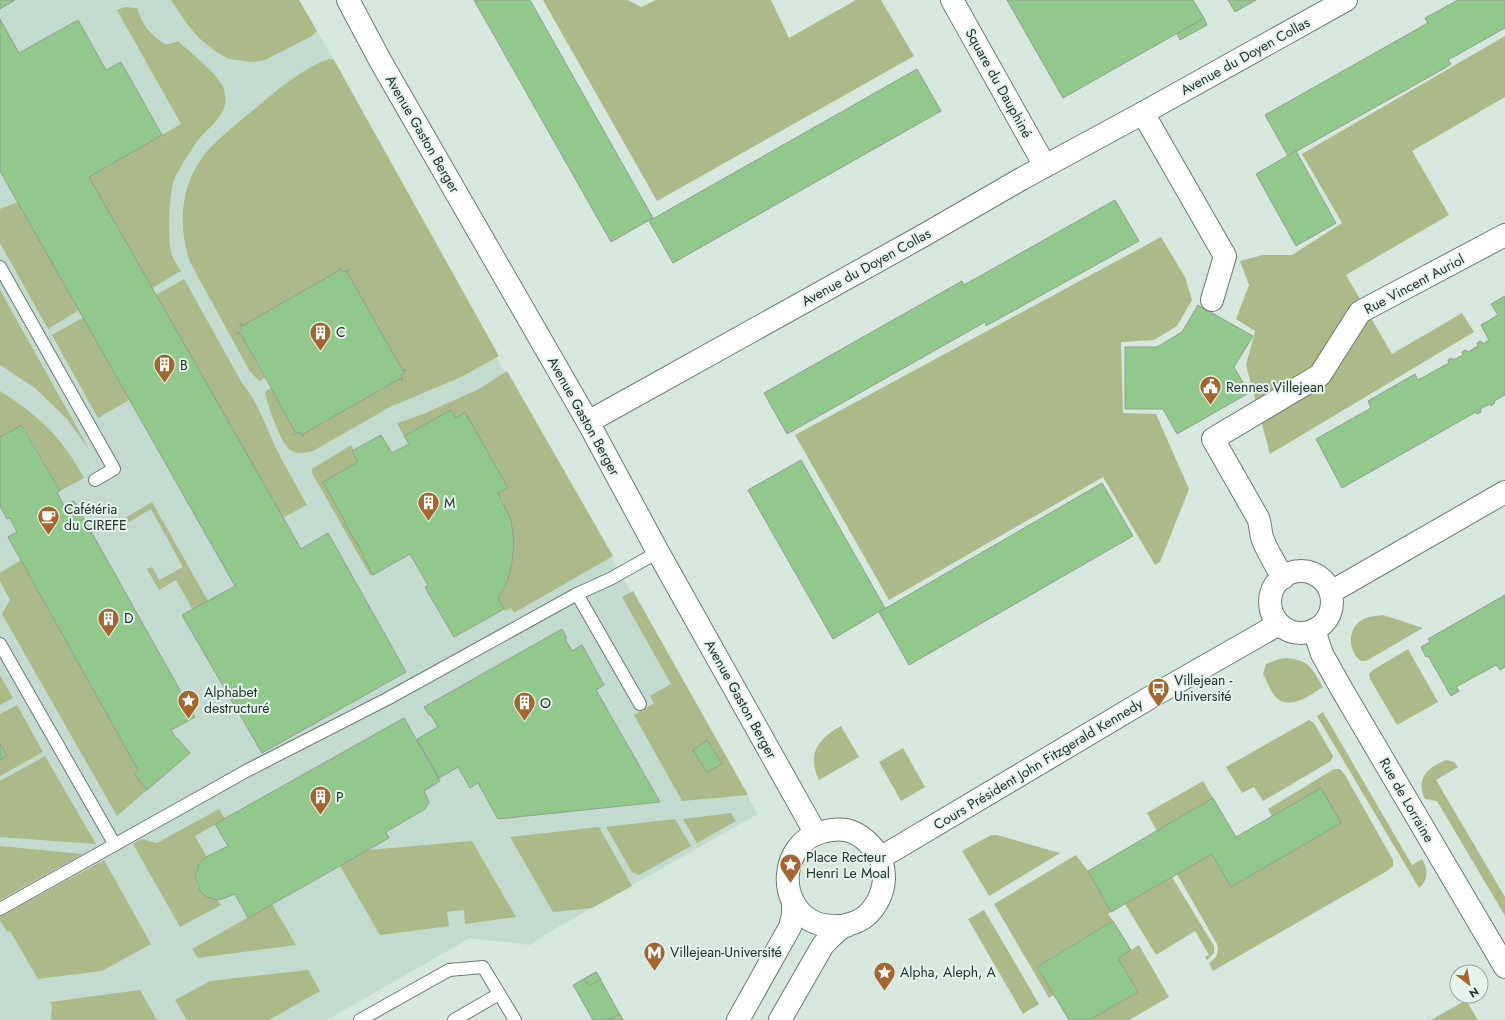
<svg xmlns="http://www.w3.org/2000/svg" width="1505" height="1020" font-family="Jost,sans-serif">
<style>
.built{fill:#c2dbce}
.green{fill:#abba88}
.building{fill:#91c88b;stroke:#929e91}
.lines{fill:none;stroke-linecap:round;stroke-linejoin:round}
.service-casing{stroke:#6b7b73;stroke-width:14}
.minor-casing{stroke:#6b7b73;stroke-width:24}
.tertiary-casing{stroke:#6b7b73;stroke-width:24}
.service{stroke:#fff;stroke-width:12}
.minor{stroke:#fff;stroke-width:22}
.tertiary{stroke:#fff;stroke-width:22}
.labels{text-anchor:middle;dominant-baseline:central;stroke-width:4;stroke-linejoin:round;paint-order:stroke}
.street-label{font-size:14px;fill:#282f2c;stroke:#e3f5eb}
.poi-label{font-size:14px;fill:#282f2c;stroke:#e3f5eb;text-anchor:start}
</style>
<rect width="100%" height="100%" fill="#d6e8de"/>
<polygon class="built" points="0,0 299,0 334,60 501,365 758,814 546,934 530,945 470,938 327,1020 0,1020"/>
<g class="green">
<polygon points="171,0 299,0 317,31 310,37 265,60 252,62 229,59 215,51 199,38 187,24"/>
<polygon points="543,0 628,0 641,7 656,0 771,0 789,38 856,0 881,0 914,56 657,201"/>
<path d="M125 7 137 8 142 21 147 29 156 38 165 44H170L178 41C190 52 217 73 223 87 233 111 212 124 198 140 191 150 181 166 175 177 169 190 167 241 172 255 174 261 178 266 181 271L152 288 89 177 181 124 117 10Z"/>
<polygon points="1505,36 1505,97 1412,151 1449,215 1346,275 1392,354 1462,313 1474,332 1270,454 1246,365 1255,331 1236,319 1249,285 1240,261 1263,255 1292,255 1342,223 1302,154"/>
<path d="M329 59 334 60 499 356 461 377 390 407 313 451C305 453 296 455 289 449 280 441 267 404 265 392L271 388 295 432 293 434 299 432 303 437V434L401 378 403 381 401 375 406 370 403 371 347 272 350 270 344 272 340 267V270L242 326 240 323 242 330 237 334 240 333 265 378 259 381 249 370 190 262C176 222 182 176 212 146 226 132 241 120 256 108 274 92 306 66 329 59Z"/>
<polygon points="18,202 79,310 48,329 0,243 0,209"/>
<polygon points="1161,237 1185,277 1192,300 1177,326 1154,340 1121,342 1123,413 1156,414 1189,489 1160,562 1155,565 1103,477 889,600 795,435"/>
<path d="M184 279 242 383C260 405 267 431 280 456 289 473 298 489 307 505L282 518 156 295Z"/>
<polygon points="0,290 90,451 67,419 35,388 0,365"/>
<polygon points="84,317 131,399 98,418 52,335"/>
<polygon points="507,371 613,556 514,613 511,608 505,611 498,598 507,583 503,580 513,562 508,561 514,541 503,501 498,493 508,488 465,413 456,418 451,410 404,436 397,423 421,415 479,389"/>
<path d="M0 391C38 415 62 437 84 478L60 491 23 425 0 437Z"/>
<polygon points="351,445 354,451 352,451 358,462 323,482 346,523 345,524 364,555 373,575 370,575 312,473 312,469"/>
<polygon points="152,502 208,601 193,610 176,580 159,590 147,569 152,567 159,580 183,567 151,509 127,523 129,527 125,529 120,521"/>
<polygon points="21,560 138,770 134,774 147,790 117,816 2,614 10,600 0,581 0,573"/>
<polygon points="633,591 748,795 682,801 634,715 654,703 650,696 671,684 622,597"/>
<path d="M1383 615 1423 628 1366 661H1361C1349 652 1347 632 1359 622 1366 616 1375 616 1383 615Z"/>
<polygon points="1408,649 1438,702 1397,725 1370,679 1369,674 1373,670"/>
<path d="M1286 658C1310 660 1312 669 1323 687 1310 695 1289 712 1275 696 1270 690 1267 681 1263 674L1266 664 1279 659Z"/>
<polygon points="0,675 13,698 0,705"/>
<polygon points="17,705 43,752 0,776 0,760 7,756 0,744 0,714"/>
<path d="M1323 712 1412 865 1422 859C1428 869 1429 879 1419 888L1317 716Z"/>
<polygon points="1309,720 1314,723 1332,754 1333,756 1331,761 1263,801 1254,787 1242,793 1226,767"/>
<path d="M841 726 859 757 819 780C806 754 819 738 841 726Z"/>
<polygon points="903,748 925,787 901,801 879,762"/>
<polygon points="45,756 96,844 0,837 0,781"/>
<path d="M1446 760 1454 762 1458 767 1436 780 1505 897V916L1437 801 1425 799C1415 779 1428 767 1446 760Z"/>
<path d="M1334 769H1340L1345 775 1393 860V866L1387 871 1213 971 1209 963C1216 959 1220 952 1217 944L1177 874 1212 854 1231 887 1341 823 1272 817 1268 809Z"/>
<polygon points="1203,781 1213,798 1157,831 1147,813"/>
<path d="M219 809 225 819 195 836 207 857C188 871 193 895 217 900L221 905 180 927 133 844 142 839 157 843Z"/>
<polygon points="731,813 736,821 697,843 683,819"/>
<polygon points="675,819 691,846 639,875 632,872 606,827"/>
<polygon points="599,827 632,886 592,908 553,912 510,837"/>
<polygon points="991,835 997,835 1060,853 989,896 962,851"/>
<polygon points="472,841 516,917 465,924 464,910 447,912 449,926 380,935 340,866 368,850"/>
<polygon points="0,846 83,854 0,900"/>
<polygon points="1076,855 1088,871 1111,912 1108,914 1113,921 1038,966 1054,995 1049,998 994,904"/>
<polygon points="104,860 151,944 102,971 38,979 10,931 7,932 0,920 0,917"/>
<polygon points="1172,877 1214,946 1214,953 1207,960 1205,957 1209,955 1195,931 1156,955 1125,904"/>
<polygon points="272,904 296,945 198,958 192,949"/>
<polygon points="984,910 1039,1004 1023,1014 968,919"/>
<polygon points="1139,945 1169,997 1129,1020 1089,1020 1118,958"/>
<polygon points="308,970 320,991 269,1020 187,1020 175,1000 210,981"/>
<polygon points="140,990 157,1020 51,1020 52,1007 50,1002"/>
<polygon points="1466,1000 1478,1020 1431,1020"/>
</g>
<g class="building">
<polygon points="0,0 15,0 0,9"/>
<polygon points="474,0 530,0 653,218 611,242"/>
<polygon points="1007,0 1193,0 1204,18 1063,98"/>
<polygon points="1228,0 1256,0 1235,12"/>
<polygon points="1458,0 1505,0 1505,28 1448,60 1451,64 1445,68 1288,156 1265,115 1428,23 1425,18"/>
<polygon points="1204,18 1207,25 1180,40 1177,34"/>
<polygon points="0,19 19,53 78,20 106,70 121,62 162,135 89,177 301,549 328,533 406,672 262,753 182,615 235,586 0,171"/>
<polygon points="917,69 941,111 673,263 649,221"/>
<polygon points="1296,151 1336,223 1296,246 1256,174"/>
<polygon points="1115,200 1139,241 986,326 985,322 978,326 787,434 764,393 955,285 962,281 964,285"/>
<polygon points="339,267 344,272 350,269 347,272 403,371 406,369 406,370 401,375 403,381 401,378 303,434 303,437 299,432 293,435 295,432 264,375 240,333 237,334 242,330 240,323 242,326 340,270"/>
<polygon points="1505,296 1505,395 1494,401 1495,403 1491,406 1490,404 1480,409 1481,412 1477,414 1476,412 1342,488 1316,439 1371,408 1368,401 1415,374 1418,380 1449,363 1448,360 1452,358 1453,360 1463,355 1462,352 1466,350 1468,352 1478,346 1477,343 1481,341 1483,344 1489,340 1481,325 1498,315 1491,304"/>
<polygon points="1198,305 1253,336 1234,367 1249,393 1177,434 1163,409 1125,409 1125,347 1157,347 1182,332"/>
<polygon points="451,410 456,418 465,412 508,488 498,493 511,520 514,541 512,563 507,582 498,598 504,609 454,637 425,587 428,585 410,554 373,575 363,556 364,555 344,523 346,523 323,482 358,462 352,451 381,435 392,453 409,444 404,436"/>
<polygon points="22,425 60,491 57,492 64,506 74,501 195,717 171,730 176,739 177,738 190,753 147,790 134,774 138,770 8,537 17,532 10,518 7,519 0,506 0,437"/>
<polygon points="801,460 885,608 833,639 748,490"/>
<polygon points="1102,483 1133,536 909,665 879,612"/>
<polygon points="1505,595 1505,667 1500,670 1496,665 1456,687 1459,691 1451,696 1428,656 1426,657 1421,647 1430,642 1428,639"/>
<polygon points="562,629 567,638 565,639 572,651 582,645 604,685 596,690 660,802 498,819 478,783 470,788 458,767 439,778 417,739 438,727 431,715 429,715 424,707"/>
<polygon points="404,718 440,781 424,791 429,802 425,809 386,832 389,838 248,918 235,894 225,898 217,900 207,897 200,891 195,877 199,864 206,857 228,846 215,824"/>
<polygon points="707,740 722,764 707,772 693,750"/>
<polygon points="0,744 7,756 0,760"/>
<polygon points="1321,788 1341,823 1231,887 1212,854 1111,912 1088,871 1213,798 1236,837"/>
<polygon points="1113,921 1131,950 1118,958 1138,992 1089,1020 1069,1020 1037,967"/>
<polygon points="596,972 603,984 623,1020 593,1020 573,985"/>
<polygon points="596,972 601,979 589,986 584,979"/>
<polygon points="620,1014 623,1020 608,1020"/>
</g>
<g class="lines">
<defs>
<g id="service">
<polyline points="0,267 114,469 95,480"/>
<polyline points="577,594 640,704"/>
<polyline points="0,644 115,845"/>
<polyline points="0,909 248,770 387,699 577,594 612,578 658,552"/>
<polyline points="360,1020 449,970 483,967 515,1020"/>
<polyline points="454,1020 499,994"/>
</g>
<g id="minor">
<polyline points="952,0 1045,166"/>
<polyline points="1143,113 1225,256 1212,300"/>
<polyline points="588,422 926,234 1023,178 1143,113 1346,0"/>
<path d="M1283 578C1276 565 1268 553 1263 540 1260 533 1261 525 1258 518L1213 439 1320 375 1360 312 1505 235"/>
<polyline points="1314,630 1322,654 1341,688 1505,967"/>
</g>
<g id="tertiary">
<polyline points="348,0 381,62 588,422 658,552 816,834"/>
<circle cx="1301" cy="602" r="31"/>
<polyline points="1331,592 1505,492"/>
<polyline points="880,858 1151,697 1279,624"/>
<polyline points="738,1020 790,927 793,915 793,902"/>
<path d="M780 1020 823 945C830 938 837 930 846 925 850 924 854 923 858 921 873 914 883 896 884 879 884 871 883 862 879 856 871 844 860 833 846 830 838 829 829 830 822 832 780 843 775 906 816 923 826 927 835 926 846 926"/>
</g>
</defs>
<use href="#service" class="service-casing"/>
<use href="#minor" class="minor-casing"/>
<use href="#tertiary" class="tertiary-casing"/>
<use href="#service" class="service"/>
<use href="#minor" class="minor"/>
<use href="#tertiary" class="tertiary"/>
</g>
<defs>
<symbol id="building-pin" viewBox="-11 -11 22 30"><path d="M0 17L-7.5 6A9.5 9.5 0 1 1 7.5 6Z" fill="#a6652f" stroke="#e3f5eb"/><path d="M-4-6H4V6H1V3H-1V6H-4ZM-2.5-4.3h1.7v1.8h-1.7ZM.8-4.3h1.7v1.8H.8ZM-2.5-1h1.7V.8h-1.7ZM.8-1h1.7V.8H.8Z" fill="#fff"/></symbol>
<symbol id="civic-pin" viewBox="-11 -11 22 30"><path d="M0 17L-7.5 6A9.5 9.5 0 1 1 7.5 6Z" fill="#a6652f" stroke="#e3f5eb"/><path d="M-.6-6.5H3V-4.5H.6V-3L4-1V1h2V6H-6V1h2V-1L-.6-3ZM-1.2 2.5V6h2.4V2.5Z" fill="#fff"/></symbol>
<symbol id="cafe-pin" viewBox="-11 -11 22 30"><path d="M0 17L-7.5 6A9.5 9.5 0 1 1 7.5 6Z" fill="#a6652f" stroke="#e3f5eb"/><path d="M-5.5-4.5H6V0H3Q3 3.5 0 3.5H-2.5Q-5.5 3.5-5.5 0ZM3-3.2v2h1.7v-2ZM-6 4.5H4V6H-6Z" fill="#fff"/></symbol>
<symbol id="bus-pin" viewBox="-11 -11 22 30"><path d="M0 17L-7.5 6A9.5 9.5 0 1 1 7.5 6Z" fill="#a6652f" stroke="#e3f5eb"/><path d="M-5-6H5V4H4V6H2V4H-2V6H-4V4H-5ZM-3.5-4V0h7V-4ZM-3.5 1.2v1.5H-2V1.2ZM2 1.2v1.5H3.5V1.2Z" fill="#fff"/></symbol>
<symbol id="sight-pin" viewBox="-11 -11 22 30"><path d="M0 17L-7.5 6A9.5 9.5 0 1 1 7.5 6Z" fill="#a6652f" stroke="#e3f5eb"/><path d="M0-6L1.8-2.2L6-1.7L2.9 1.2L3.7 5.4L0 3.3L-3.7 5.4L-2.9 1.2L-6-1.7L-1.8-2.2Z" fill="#fff"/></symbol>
<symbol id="metro-pin" viewBox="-11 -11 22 30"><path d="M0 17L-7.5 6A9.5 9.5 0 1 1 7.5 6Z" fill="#a6652f" stroke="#e3f5eb"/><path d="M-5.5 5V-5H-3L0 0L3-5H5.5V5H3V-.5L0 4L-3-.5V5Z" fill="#fff"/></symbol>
</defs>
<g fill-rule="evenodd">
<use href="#building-pin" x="308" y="320" width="25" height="34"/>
<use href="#building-pin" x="152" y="352" width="25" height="34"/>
<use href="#civic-pin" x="1198" y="374" width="25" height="34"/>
<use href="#building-pin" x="416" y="490" width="25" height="34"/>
<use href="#cafe-pin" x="36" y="504" width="25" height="34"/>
<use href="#building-pin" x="96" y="606" width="25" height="34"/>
<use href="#bus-pin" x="1146" y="676" width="25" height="34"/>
<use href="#sight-pin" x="176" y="688" width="25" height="34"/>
<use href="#building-pin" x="512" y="690" width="25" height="34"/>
<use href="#building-pin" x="308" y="784" width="25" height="34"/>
<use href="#sight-pin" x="778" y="852" width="25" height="34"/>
<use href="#metro-pin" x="642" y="940" width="25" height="34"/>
<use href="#sight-pin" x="872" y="960" width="25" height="34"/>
</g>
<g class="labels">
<g class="street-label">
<text transform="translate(1245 56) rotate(-29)">Avenue du Doyen Collas</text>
<text transform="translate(999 83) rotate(61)">Square du Dauphiné</text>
<text transform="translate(423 134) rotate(60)">Avenue Gaston Berger</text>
<text transform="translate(866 267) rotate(-29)">Avenue du Doyen Collas</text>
<text transform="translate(1414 284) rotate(-28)">Rue Vincent Auriol</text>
<text transform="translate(584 416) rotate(61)">Avenue Gaston Berger</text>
<text transform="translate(741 699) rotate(61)">Avenue Gaston Berger</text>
<text transform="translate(1038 764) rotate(-31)">Cours Président John Fitzgerald Kennedy</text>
<text transform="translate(1407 800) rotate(60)">Rue de Lorraine</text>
</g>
<g class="poi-label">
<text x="336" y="332">C</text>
<text x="180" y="365">B</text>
<text x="1226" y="387">Rennes Villejean</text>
<text x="444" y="503">M</text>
<text x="64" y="509">Cafétéria<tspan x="64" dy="16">du CIREFE</tspan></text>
<text x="124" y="618">D</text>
<text x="1174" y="680">Villejean -<tspan x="1174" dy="16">Université</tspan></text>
<text x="204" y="692">Alphabet<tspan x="204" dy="16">destructuré</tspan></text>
<text x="540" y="703">O</text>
<text x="336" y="797">P</text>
<text x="806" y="857">Place Recteur<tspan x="806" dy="16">Henri Le Moal</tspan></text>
<text x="670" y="952">Villejean-Université</text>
<text x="900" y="972">Alpha, Aleph, A</text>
</g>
</g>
<g transform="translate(1469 984) rotate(149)"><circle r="19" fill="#e3f5eb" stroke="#98a69f"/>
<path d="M0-3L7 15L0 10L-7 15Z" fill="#a6652f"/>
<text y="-6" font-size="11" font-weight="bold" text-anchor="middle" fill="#282f2c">N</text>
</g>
</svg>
